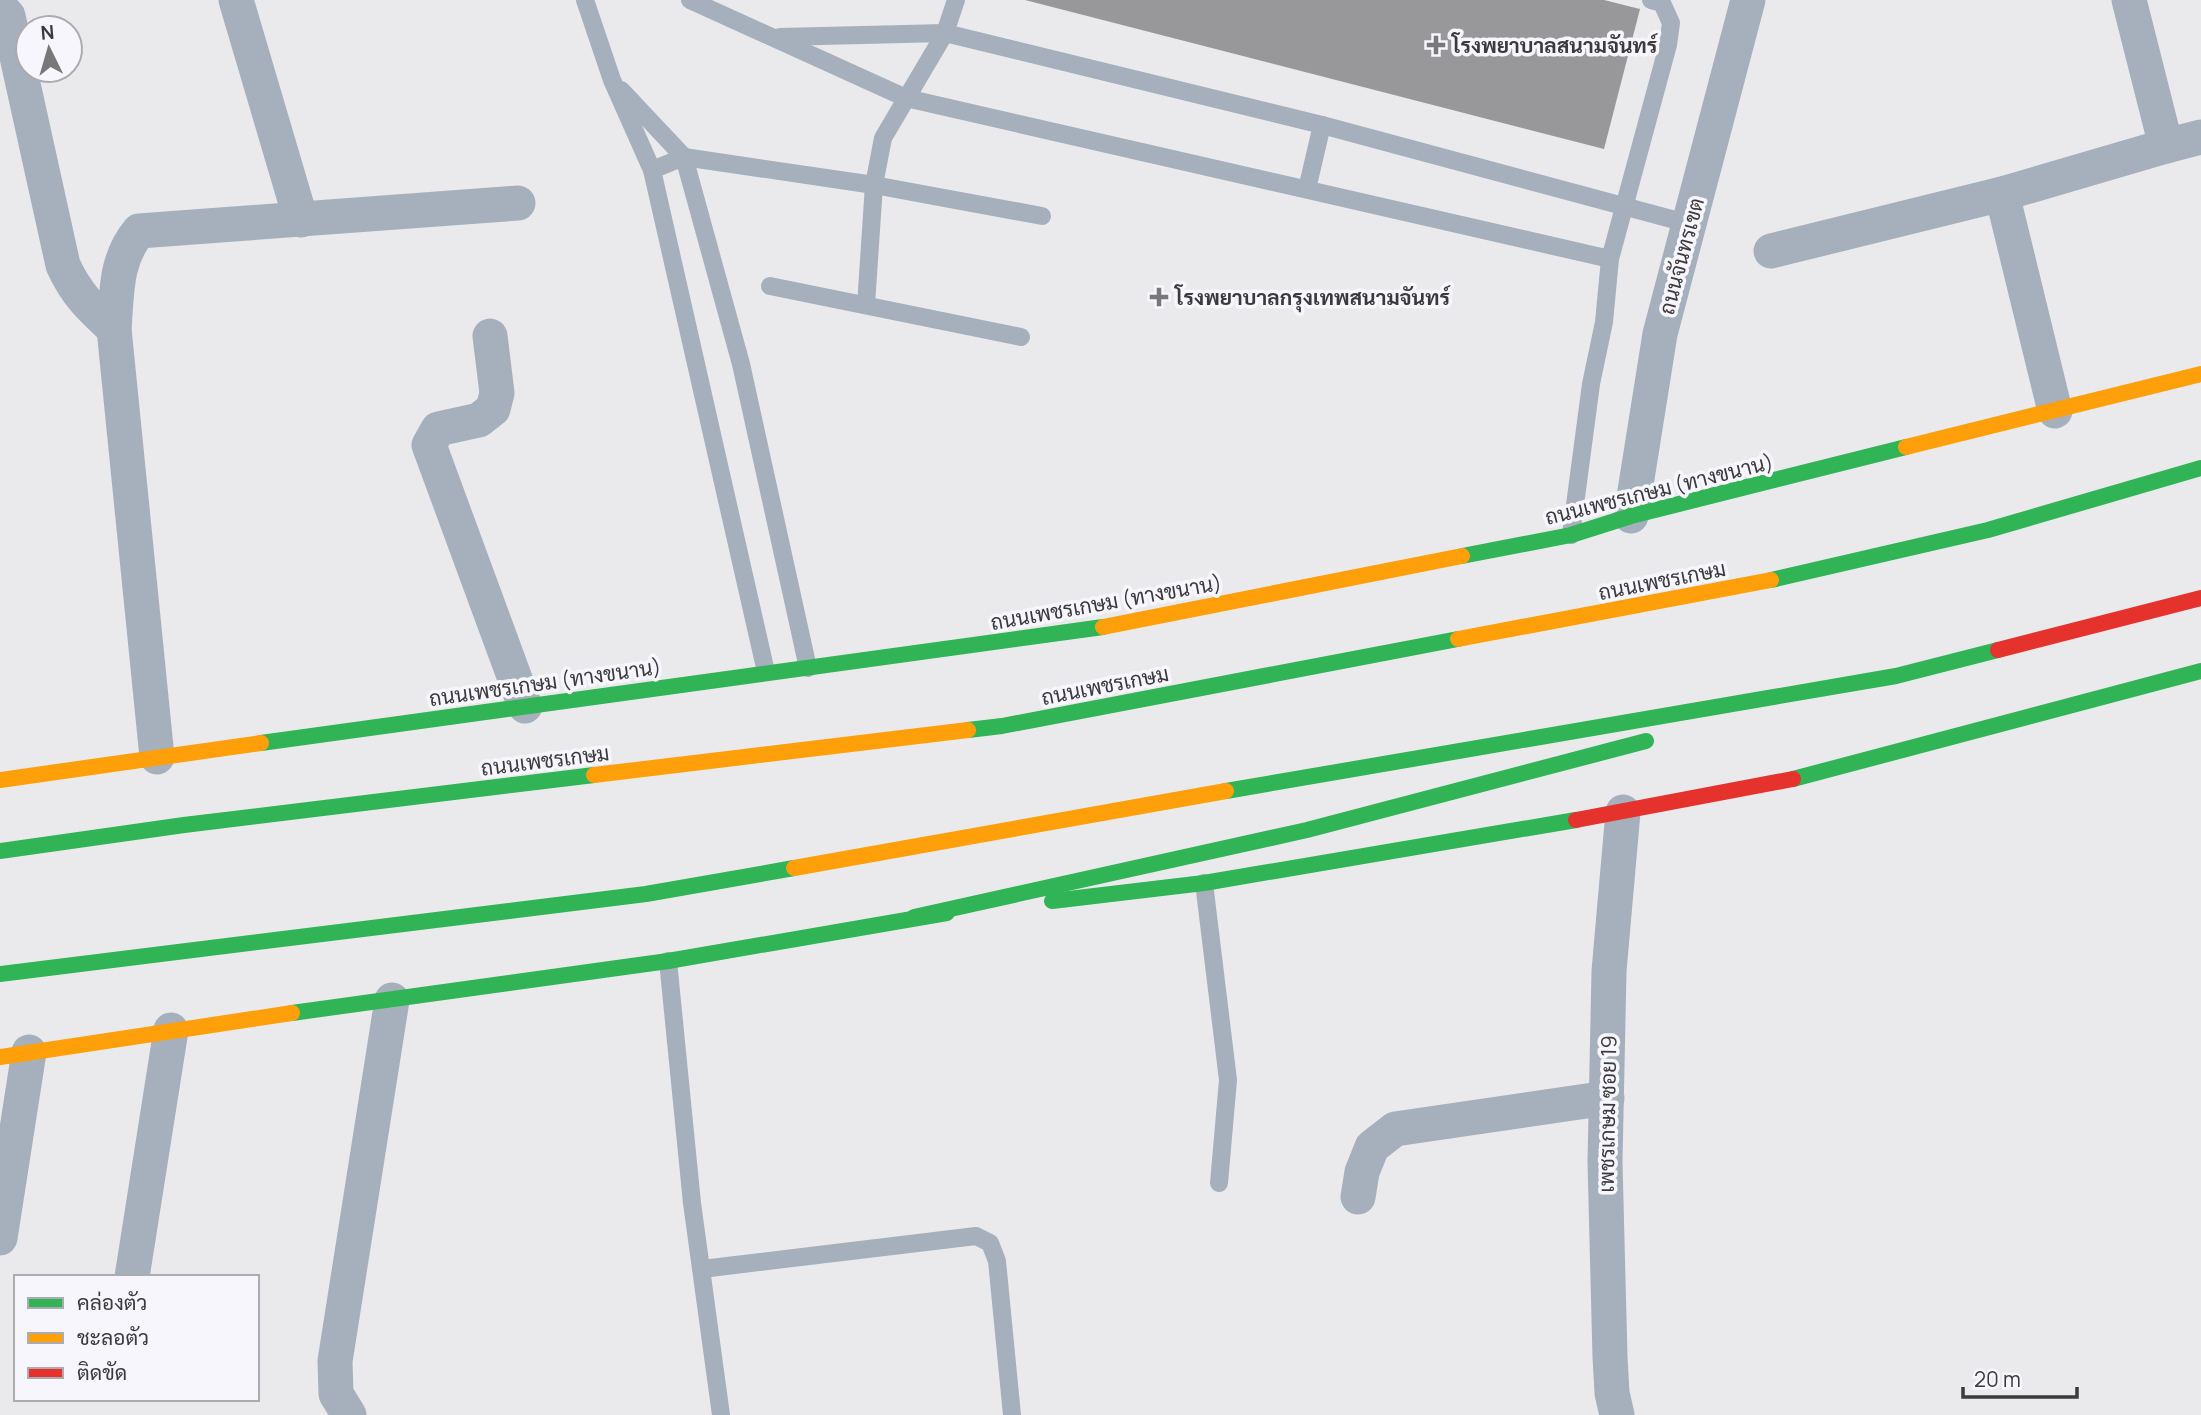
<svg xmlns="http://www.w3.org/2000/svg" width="2201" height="1415" font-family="Manrope,Sarabun,sans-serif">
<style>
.building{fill:#989799}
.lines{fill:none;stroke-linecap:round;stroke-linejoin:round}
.lane{stroke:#a6b0bc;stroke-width:18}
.street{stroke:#a6b0bc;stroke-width:35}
.fast{stroke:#30b455;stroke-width:16}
.slow{stroke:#ff9f0a;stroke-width:16}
.jam{stroke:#e5322d;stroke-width:16}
.poi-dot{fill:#78787b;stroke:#f6f6fc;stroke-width:2.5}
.labels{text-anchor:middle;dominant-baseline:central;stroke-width:7;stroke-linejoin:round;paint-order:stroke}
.poi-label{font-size:21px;font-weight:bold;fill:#3b3b3d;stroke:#f6f6fc;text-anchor:start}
.street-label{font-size:21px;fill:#3b3b3d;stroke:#f6f6fc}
</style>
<rect width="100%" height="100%" fill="#eaeaed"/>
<polygon class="building" points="1025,0 1604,0 1640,9 1604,149"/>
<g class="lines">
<g class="lane">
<polyline points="585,0 612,80 652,170 766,672"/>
<polyline points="690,0 906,98 1610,259"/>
<polyline points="780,37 945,33 1322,125 1690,224"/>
<polyline points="621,90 684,157 741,364 808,668"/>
<polyline points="652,170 684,157 874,185 1042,216"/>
<polyline points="1307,189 1322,125"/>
<polyline points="770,286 1021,337"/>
<polyline points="866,305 874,185 883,138 945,33 956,0"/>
<polyline points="1571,535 1591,384 1604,322 1610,259 1668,45 1671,23 1662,3 1651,0"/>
<polyline points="1204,883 1228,1080 1219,1183"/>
<polyline points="668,961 692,1203 721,1415"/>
<polyline points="702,1269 976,1236 990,1243 997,1261 1012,1415"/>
</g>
<g class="street">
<polyline points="236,0 301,220"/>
<polyline points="2129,0 2166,146 2201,137"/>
<path d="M0 7 8 16 63 265C76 294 91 308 114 329"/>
<polyline points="2002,194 2055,411"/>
<polyline points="1771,251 2002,194 2166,146"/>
<polyline points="490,336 497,393 493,409 479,420 438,429 429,445 525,706"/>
<polyline points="1631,516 1660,334 1748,0"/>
<path d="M157 757 114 329C117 292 115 260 139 231L518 203"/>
<polyline points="1358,1197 1362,1172 1372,1147 1395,1129 1607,1098"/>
<polyline points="0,1238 29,1052"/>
<polyline points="132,1277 171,1030"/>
<polyline points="349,1415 336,1394 335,1361 392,1000"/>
<polyline points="1617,1415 1612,1393 1610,1357 1605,1162 1609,971 1623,812"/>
</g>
<g class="fast">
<polyline points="1462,556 1571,535 1631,516 1906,447"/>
<polyline points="1771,580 1988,530 2201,468"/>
<polyline points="968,730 1002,726 1458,639"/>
<polyline points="261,743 1103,627"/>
<polyline points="1793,779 2201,671"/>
<polyline points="1226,791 1896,676 1998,650"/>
<polyline points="0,851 184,825 594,775"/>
<polyline points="1052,901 1204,883 1576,820"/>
<polyline points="914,917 1307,830 1646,741"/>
<polyline points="0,974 646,894 794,868"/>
<polyline points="292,1013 668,961 947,913"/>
</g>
<g class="slow">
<polyline points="1906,447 2201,374"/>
<polyline points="1103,627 1462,556"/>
<polyline points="1458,639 1771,580"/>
<polyline points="594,775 968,730"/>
<polyline points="0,780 261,743"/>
<polyline points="794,868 1226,791"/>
<polyline points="0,1057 292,1013"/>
</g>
<g class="jam">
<polyline points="1998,650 2201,598"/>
<polyline points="1576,820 1793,779"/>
</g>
</g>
<g class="poi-dot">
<path d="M1432.5 34.5h7v7h7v7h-7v7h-7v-7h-7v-7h7z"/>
<path d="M1155.5 286.5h7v7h7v7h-7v7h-7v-7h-7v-7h7z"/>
</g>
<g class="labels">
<g class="poi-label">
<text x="1452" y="45">โรงพยาบาลสนามจันทร์</text>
<text x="1175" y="297">โรงพยาบาลกรุงเทพสนามจันทร์</text>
</g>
<g class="street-label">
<text transform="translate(1681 256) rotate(-75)">ถนนจันทรเขต</text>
<text transform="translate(1659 489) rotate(-14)">ถนนเพชรเกษม (ทางขนาน)</text>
<text transform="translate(1662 580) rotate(-11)">ถนนเพชรเกษม</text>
<text transform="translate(1106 602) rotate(-10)">ถนนเพชรเกษม (ทางขนาน)</text>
<text transform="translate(545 682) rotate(-8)">ถนนเพชรเกษม (ทางขนาน)</text>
<text transform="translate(1105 685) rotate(-11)">ถนนเพชรเกษม</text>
<text transform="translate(545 760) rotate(-7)">ถนนเพชรเกษม</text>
<text transform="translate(1607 1114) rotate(-89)">เพชรเกษม ซอย 19</text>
</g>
</g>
<rect x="14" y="1275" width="245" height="126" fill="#f6f6fc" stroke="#ababb0" stroke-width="2"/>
<rect x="28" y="1298" width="35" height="10" fill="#30b455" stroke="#ababb0" stroke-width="2"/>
<text x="77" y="1310" font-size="21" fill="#3b3b3d">คล่องตัว</text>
<rect x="28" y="1333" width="35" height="10" fill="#ff9f0a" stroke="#ababb0" stroke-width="2"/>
<text x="77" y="1345" font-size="21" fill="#3b3b3d">ชะลอตัว</text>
<rect x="28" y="1368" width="35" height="10" fill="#e5322d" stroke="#ababb0" stroke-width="2"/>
<text x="77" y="1380" font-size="21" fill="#3b3b3d">ติดขัด</text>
<g transform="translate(49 49) rotate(355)"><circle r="33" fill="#f6f6fc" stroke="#ababb0" stroke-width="2"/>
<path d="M0-5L12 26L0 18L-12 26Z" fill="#78787b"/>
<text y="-10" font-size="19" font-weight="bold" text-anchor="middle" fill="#3b3b3d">N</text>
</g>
<path d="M1963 1387v10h114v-10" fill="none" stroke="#3b3b3d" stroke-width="3.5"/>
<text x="1974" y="1387" font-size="21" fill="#3b3b3d" stroke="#f6f6fc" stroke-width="5" paint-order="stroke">20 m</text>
</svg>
